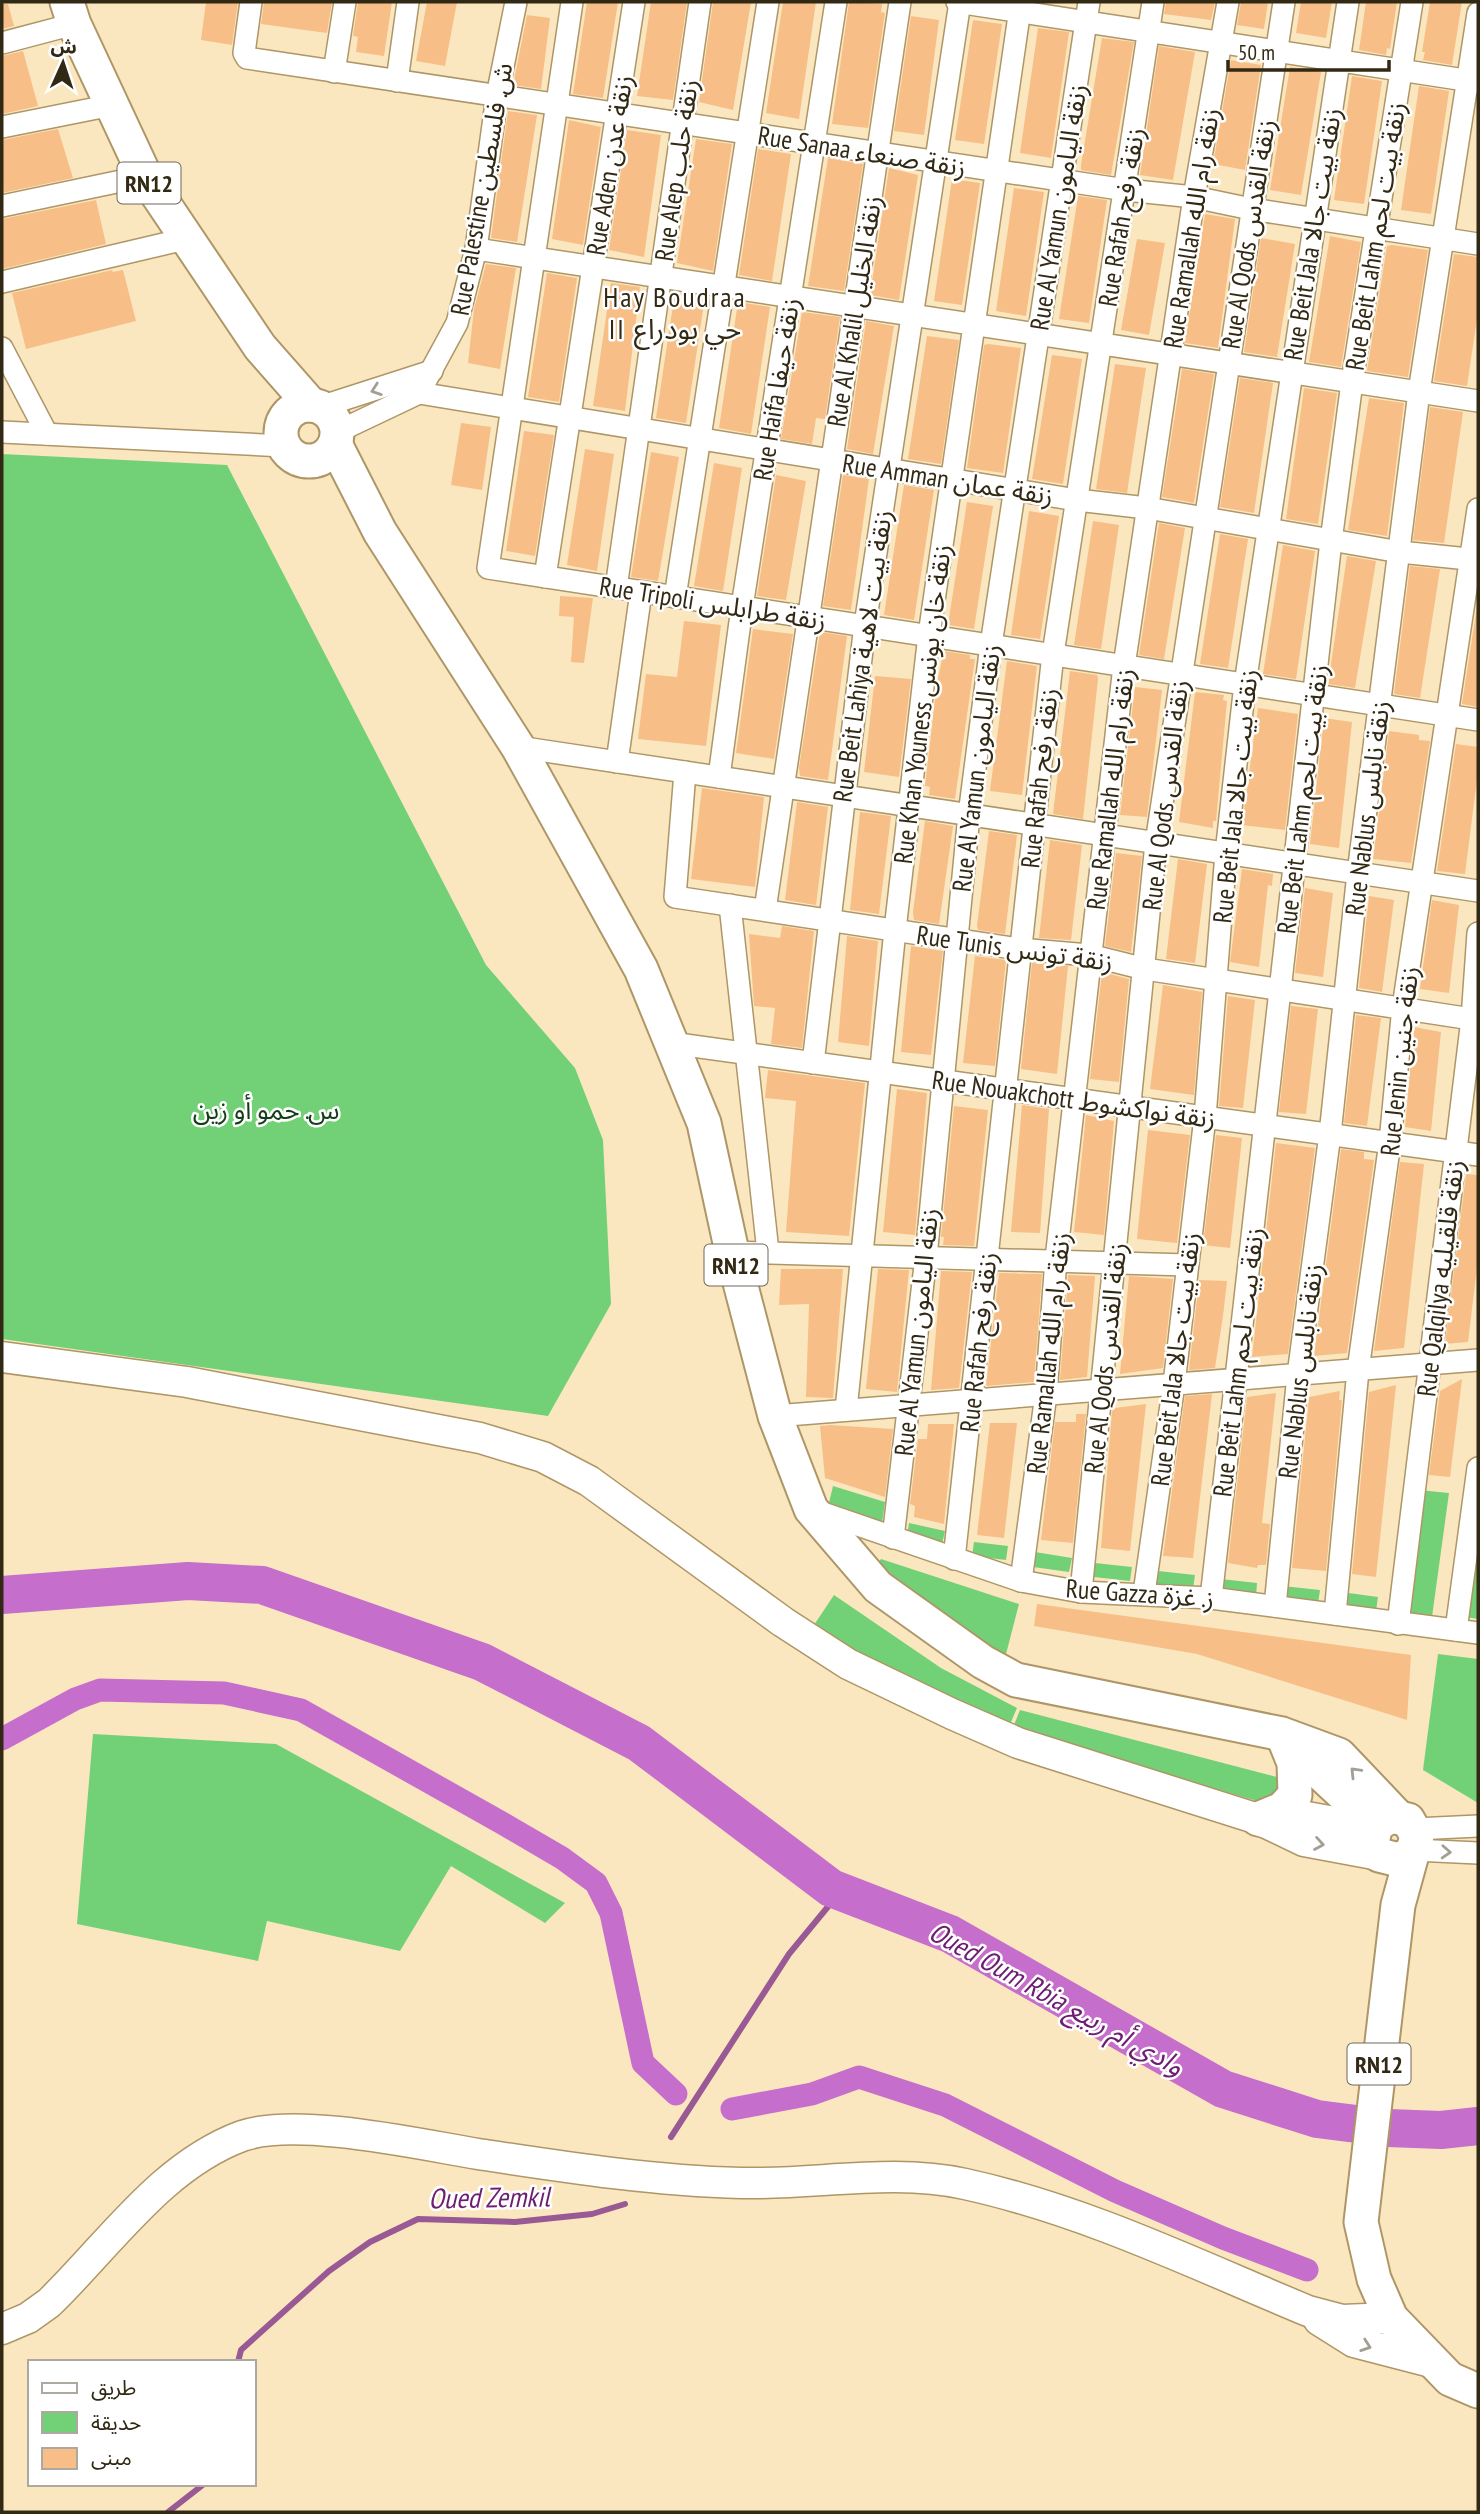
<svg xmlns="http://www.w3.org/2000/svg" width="1480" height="2514" font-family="'PT Sans Narrow','Noto Sans Arabic',sans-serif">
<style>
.green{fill:#72d177}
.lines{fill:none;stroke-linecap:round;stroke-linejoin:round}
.stream{stroke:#995994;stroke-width:6}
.canal{stroke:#c56ecb;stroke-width:23}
.river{stroke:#c56ecb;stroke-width:38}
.building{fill:#f7be87}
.street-casing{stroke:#ae9666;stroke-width:24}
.secondary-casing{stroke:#ae9666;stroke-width:33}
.primary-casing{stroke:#ae9666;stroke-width:37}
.street{stroke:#fff;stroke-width:21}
.secondary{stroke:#fff;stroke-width:30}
.primary{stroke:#fff;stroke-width:33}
.oneway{stroke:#a39f95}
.labels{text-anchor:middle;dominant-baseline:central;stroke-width:5;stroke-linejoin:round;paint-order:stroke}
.shield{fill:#fff;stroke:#70695a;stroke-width:2}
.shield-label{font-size:24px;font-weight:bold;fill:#322914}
.street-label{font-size:26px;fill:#322914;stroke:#fff}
.park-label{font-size:26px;fill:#143c17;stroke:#fff}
.neighbourhood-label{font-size:28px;letter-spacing:2px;fill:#322914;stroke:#fff}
.water-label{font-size:28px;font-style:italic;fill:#6d1e73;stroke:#fff}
</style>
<rect width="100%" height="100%" fill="#fbe7bf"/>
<g class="green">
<polygon points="2,454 227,465 486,965 575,1068 603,1140 611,1304 548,1416 2,1339"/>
<polygon points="833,1486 885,1502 882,1523 828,1507"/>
<polygon points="1419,1490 1449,1493 1432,1617 1402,1613"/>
<polygon points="1478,1491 1478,1619 1459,1616"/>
<polygon points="909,1523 945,1531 942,1544 907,1536"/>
<polygon points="974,1542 1008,1546 1006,1560 972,1556"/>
<polygon points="1035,1552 1072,1558 1069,1572 1033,1567"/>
<polygon points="881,1559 1019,1604 1005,1658 877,1564"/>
<polygon points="1095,1563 1132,1567 1130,1581 1094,1577"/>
<polygon points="1158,1571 1195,1575 1193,1589 1156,1584"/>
<polygon points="1221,1579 1257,1583 1256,1597 1219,1593"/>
<polygon points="1283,1586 1320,1590 1318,1604 1281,1600"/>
<polygon points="1341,1592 1378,1597 1376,1611 1340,1606"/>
<polygon points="834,1595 941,1668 1017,1708 1008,1729 810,1631"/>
<polygon points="1438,1654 1478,1659 1478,1803 1423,1770"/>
<polygon points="1020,1710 1277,1777 1279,1792 1271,1805 1012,1730"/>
<polygon points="93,1734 276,1744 565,1903 545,1923 451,1866 400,1951 267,1921 258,1961 77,1924"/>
</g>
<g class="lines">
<g class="stream">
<polyline points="671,2137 789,1954 831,1903 831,1888"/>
<polyline points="238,2362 241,2350 329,2271 370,2242 418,2219 515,2222 592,2214 625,2204"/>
<polyline points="168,2512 204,2484"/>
</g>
<g class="canal">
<polyline points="2,1739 75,1699 100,1690 224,1693 301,1710 502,1823 562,1858 596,1883 611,1913 643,2063 676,2094"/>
<polyline points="732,2109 812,2094 859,2077 945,2105 1115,2191 1223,2238 1307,2270"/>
</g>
<polyline class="river" points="2,1595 188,1581 262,1585 482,1662 639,1743 831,1888 950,1934 1223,2089 1317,2119 1388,2128 1441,2130 1478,2126"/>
</g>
<g class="building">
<polygon points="206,2 238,2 232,45 201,40"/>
<polygon points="264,2 332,2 327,33 261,24"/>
<polygon points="358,2 392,2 384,56 356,52 358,37 353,36"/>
<polygon points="427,2 457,2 445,66 416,61"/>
<polygon points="587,2 618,2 603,98 573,94"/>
<polygon points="651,2 687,2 673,100 637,96"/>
<polygon points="713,2 751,2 733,110 699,102"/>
<polygon points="783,2 816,2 799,119 766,113"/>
<polygon points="849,2 882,4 881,12 885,13 868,128 832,124"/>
<polygon points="1166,2 1215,2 1211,20 1164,14"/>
<polygon points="1241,2 1268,2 1264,29 1237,25"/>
<polygon points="1301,2 1332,2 1326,38 1296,33"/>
<polygon points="1366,2 1397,2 1390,49 1387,48 1386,55 1359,50"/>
<polygon points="1430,2 1462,2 1452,65 1423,60 1425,52 1422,52"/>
<polygon points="2,4 8,4 14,26 2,29"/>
<polygon points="527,15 550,18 541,89 513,85"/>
<polygon points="911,16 939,20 924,135 894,131"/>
<polygon points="973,20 1002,24 984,144 955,140"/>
<polygon points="1038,28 1069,32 1051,158 1020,153"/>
<polygon points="1102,38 1134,42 1111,175 1081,170 1081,165"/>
<polygon points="1159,46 1195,52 1173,180 1140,175"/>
<polygon points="23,51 38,106 2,114 2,56"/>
<polygon points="1231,60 1261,65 1245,170 1213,164"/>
<polygon points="1290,67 1321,72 1301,195 1270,190"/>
<polygon points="1352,76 1382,81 1364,204 1334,200"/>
<polygon points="1419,86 1449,91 1431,214 1401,210"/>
<polygon points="508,111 537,115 517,242 491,238"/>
<polygon points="569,120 601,127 583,245 552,239"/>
<polygon points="58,129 73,178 2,193 2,140"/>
<polygon points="627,130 661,135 644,257 609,250"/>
<polygon points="696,139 732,144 713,271 677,263"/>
<polygon points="758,149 791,154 772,281 739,275"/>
<polygon points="828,158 863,164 844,291 808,286"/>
<polygon points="889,168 918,175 899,300 870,295"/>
<polygon points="952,179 980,183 962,305 934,301"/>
<polygon points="1014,188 1044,192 1026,316 996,311"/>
<polygon points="1078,196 1107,200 1089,323 1059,319"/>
<polygon points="96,200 106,244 2,269 2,219"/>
<polygon points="1205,214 1235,219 1218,348 1185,343"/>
<polygon points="1330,236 1361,242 1341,367 1309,362"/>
<polygon points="1261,238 1295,244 1277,357 1244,352"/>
<polygon points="1137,239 1165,243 1149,335 1121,330"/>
<polygon points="1392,245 1428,250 1408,377 1367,371 1387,246"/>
<polygon points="1454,254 1478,257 1478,312 1467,386 1434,381"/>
<polygon points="486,264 516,268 500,369 468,363 474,309"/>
<polygon points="112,270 113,272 123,270 136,321 26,349 12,293"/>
<polygon points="547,273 577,278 559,402 528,397"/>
<polygon points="611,283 640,287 625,411 593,406"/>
<polygon points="675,292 705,297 686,423 656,418"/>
<polygon points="738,302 770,307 751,434 719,428"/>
<polygon points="802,312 840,317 825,419 816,418 812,444 781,439"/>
<polygon points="866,321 894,326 873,454 847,449"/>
<polygon points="927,336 959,340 941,464 908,459"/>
<polygon points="988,344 1021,348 1003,473 967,468 984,345"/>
<polygon points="1052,355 1082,359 1063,484 1032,479"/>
<polygon points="1115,364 1146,368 1127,493 1096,489"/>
<polygon points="1182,369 1214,374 1194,503 1162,497"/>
<polygon points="1240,378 1273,383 1254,513 1220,507"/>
<polygon points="1304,388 1337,393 1318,524 1286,519"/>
<polygon points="1369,398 1404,403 1387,536 1348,530"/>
<polygon points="1430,407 1463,412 1444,543 1413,540"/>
<polygon points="461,423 491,427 482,490 451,485"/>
<polygon points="524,431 554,435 535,556 506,551"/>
<polygon points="585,449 614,454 597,571 567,565"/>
<polygon points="651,452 679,457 658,581 631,577"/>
<polygon points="714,463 742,468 723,591 694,586"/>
<polygon points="776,475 806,481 786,600 757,596"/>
<polygon points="843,475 869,479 851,610 823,606"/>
<polygon points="904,485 934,490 914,620 884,615"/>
<polygon points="967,502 993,506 974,629 948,625"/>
<polygon points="1029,511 1059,516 1040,639 1011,635"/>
<polygon points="1093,521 1119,525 1101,649 1074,645"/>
<polygon points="1159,523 1185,528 1164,659 1139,655"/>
<polygon points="1220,534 1248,539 1228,668 1200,664"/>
<polygon points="1283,545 1315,551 1296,679 1263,674"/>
<polygon points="1347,556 1376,561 1355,688 1328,684"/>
<polygon points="1410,566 1440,569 1420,698 1394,694"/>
<polygon points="560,596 593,598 584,663 571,662 574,617 559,616"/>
<polygon points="1478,600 1478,707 1462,704"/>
<polygon points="684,621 721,625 706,746 638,739 646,674 677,677"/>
<polygon points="753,629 793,634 774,759 736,753"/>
<polygon points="820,632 847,636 828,780 800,776 799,768"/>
<polygon points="944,651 970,655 970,659 975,659 955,799 929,795 930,787 925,786 937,682"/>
<polygon points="1007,661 1037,666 1022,795 990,791"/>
<polygon points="1070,671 1097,675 1098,679 1083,819 1053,814"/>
<polygon points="875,676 911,679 899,777 864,772"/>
<polygon points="1135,687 1162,690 1147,817 1120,815"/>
<polygon points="1195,692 1224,695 1223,700 1227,701 1216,821 1213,821 1213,828 1179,822"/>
<polygon points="1258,708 1298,714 1285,830 1242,825"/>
<polygon points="1324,718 1352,722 1339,848 1310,844"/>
<polygon points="1389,731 1419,735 1419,740 1430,741 1411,863 1373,859"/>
<polygon points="1456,744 1478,747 1478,771 1465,874 1437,871"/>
<polygon points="702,788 764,797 755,887 691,879"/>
<polygon points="797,802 828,807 816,905 785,900"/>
<polygon points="860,812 891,816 879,914 850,910"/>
<polygon points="925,821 953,826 939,924 914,920 913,912"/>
<polygon points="989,831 1017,835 1005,934 978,930 977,926"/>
<polygon points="1050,840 1082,845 1071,940 1039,938"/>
<polygon points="1116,853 1142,856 1131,952 1105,946"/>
<polygon points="1178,859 1207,864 1195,963 1166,959"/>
<polygon points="1242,869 1273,874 1272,886 1268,885 1259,967 1230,962"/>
<polygon points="1305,888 1333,893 1323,977 1295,973"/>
<polygon points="1369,896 1394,900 1382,992 1359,988"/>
<polygon points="1432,900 1459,905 1449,993 1420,989"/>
<polygon points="782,926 814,931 802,1048 771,1044 775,1008 754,1006 749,934 780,938"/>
<polygon points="847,936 878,941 869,1046 838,1042"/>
<polygon points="911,946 943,951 931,1055 901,1052"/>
<polygon points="975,956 1006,960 995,1066 963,1063"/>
<polygon points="1032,963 1068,966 1057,1074 1021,1069"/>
<polygon points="1102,972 1129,979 1119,1082 1090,1079"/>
<polygon points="1163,985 1202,992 1194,1095 1150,1089"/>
<polygon points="1228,996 1255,1000 1243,1108 1219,1106"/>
<polygon points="1291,1006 1318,1009 1306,1114 1279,1112"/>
<polygon points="1356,1015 1381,1018 1367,1126 1344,1123"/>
<polygon points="1414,1027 1441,1032 1431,1131 1405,1127"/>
<polygon points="768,1070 865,1083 849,1236 786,1232 796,1101 765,1098"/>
<polygon points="897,1089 927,1093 915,1235 883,1232"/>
<polygon points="1022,1105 1049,1109 1040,1233 1011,1232"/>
<polygon points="954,1106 988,1110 974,1246 943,1245 944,1237 941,1237"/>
<polygon points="1086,1115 1114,1121 1104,1235 1074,1232"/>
<polygon points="1148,1130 1190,1135 1177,1243 1137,1239"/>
<polygon points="1216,1135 1242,1138 1230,1248 1203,1245"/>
<polygon points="1276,1143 1315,1148 1288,1354 1252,1357"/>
<polygon points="1341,1149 1364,1152 1364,1159 1374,1160 1347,1353 1314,1356"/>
<polygon points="1400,1162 1424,1164 1404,1348 1374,1351"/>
<polygon points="1466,1174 1478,1175 1478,1259 1468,1342 1445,1344"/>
<polygon points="781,1269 843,1269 833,1398 806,1397 809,1304 779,1305"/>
<polygon points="878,1269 909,1270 897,1392 866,1389"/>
<polygon points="941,1271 972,1272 959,1388 931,1390"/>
<polygon points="999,1273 1042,1274 1034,1382 986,1386"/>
<polygon points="1068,1275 1095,1276 1087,1377 1060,1380"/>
<polygon points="1129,1276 1173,1279 1163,1368 1120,1374"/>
<polygon points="1199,1280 1227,1281 1223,1316 1215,1368 1189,1370"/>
<polygon points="1462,1379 1450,1477 1429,1475 1440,1391"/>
<polygon points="1396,1385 1376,1577 1352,1574 1369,1392"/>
<polygon points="1340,1391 1339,1400 1342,1400 1326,1571 1292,1568 1309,1397"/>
<polygon points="1276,1393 1262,1523 1270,1524 1266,1565 1258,1565 1257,1568 1228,1563 1247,1397"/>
<polygon points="1212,1394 1193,1558 1163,1556 1185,1396"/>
<polygon points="1146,1404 1130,1551 1101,1548 1112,1411 1115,1408"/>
<polygon points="1076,1414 1086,1414 1073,1543 1041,1540 1055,1422 1076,1422"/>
<polygon points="990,1423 1017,1423 1004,1538 977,1535"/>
<polygon points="928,1424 954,1424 944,1524 914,1517 915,1506 910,1504 918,1439 927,1439"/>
<polygon points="830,1425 893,1429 885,1497 825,1478 820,1426"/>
<polygon points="1037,1604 1411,1655 1407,1720 1197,1654 1034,1626"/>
</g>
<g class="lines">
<defs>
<g id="street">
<polyline points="251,2 244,53 247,58 1126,190 1194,197 1251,209 1478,244"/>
<polyline points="572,2 488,568 1478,720"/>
<polyline points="957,2 1478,82"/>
<polyline points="2,43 74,24"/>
<polyline points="334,72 345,2"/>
<polyline points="397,81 408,2"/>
<polyline points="2,127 112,105"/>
<polyline points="2,206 145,176"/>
<polyline points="476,249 1478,401"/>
<polyline points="2,282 185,239"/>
<polyline points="2,348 47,434"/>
<polyline points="419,393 1077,500 1147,508 1400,552 1478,560"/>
<polyline points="320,407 432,371"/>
<polyline points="2,432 284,446"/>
<polyline points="337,432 419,393 457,323 476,249 497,96 516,2"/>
<polyline points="545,577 634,2"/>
<polyline points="616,588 700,2"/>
<polyline points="675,597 768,2"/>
<polyline points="518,747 1478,891"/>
<polyline points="617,762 641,592"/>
<polyline points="685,772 675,897 1019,949 1089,955 1145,969 1478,1020"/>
<polyline points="719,777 742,607 836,2"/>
<polyline points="730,905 768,1252"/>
<polyline points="765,910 900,2"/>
<polyline points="671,1043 1478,1155"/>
<polyline points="813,1063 865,625 960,2"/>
<polyline points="732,1252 1187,1265"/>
<polyline points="846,1410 895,930 929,635 1021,2"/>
<polyline points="775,1416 1478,1360"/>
<polyline points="817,1511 1021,1581 1081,1592 1211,1598 1478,1633"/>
<polyline points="893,1538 926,1257 969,815 991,645 1089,2"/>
<polyline points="954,1559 1053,654 1153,2"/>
<polyline points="1021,1581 1046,1394 1056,1259 1124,666 1194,197 1228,2"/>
<polyline points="1081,1592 1156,843 1284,2"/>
<polyline points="1144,1593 1174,1384 1205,1117 1226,853 1245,684 1348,2"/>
<polyline points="1211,1598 1331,541 1352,382 1412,2"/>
<polyline points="1275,1606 1298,1375 1330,1134 1358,873 1419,392 1478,13"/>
<polyline points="1335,1614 1358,1370 1390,1142 1403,1007 1478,509"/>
<polyline points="1398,1624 1472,1019 1478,933"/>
<polyline points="1456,1630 1478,1468"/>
<polyline points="1415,1829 1478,1826"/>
<polyline points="1414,1850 1478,1853"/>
</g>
<g id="secondary">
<polyline points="2,1357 187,1382 480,1438 543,1457 589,1481 783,1622 848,1664 952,1714 1018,1743 1258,1819 1304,1841 1379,1855"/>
<polyline points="1263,1822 1301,1816 1374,1829"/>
<polyline points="1319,2320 1354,2342 1435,2363"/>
<path d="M2 2329 28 2318 49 2303C109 2245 161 2166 242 2136 297 2117 418 2144 478 2154 564 2167 654 2181 741 2183 815 2185 892 2168 965 2184 1084 2210 1195 2264 1308 2311L1342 2320 1391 2318"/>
</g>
<g id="primary">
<polyline points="67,2 74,24 145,176 260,347 311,405"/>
<circle cx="309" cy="433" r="28"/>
<polyline points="335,444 380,532 518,747 641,969 704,1123 732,1252 775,1416 811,1509 878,1587 983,1662 1016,1680 1282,1734 1339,1755 1397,1816"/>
<polyline points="1304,1744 1318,1771 1376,1825"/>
<polyline points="1258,1819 1282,1809 1295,1795 1294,1763 1283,1736"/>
<polyline points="1410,1854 1399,1860 1379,1855 1372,1843 1376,1825 1391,1816 1408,1820 1417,1836 1398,1905 1361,2222 1374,2279 1391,2318 1450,2379 1478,2391"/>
</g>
</defs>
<use href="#street" class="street-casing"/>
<use href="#secondary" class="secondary-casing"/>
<use href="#primary" class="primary-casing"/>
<use href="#street" class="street"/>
<use href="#secondary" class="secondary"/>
<use href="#primary" class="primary"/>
</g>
<defs><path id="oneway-chevron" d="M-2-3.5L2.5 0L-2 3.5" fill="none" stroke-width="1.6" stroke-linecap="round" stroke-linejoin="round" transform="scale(1.75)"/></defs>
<g class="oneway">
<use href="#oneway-chevron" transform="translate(376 390) rotate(161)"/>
<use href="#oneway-chevron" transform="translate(1355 1772) rotate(-134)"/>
<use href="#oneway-chevron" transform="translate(1319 1844) rotate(10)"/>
<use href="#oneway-chevron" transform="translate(1446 1852) rotate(3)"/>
<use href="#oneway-chevron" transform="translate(1366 2346) rotate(19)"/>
</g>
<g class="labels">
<g class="shield">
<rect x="117.5" y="162.5" width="63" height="41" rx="5"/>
<rect x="704.5" y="1244.5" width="63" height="41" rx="5"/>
<rect x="1347.5" y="2043.5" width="63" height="41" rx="5"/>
</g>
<g class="shield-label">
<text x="149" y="183">RN12</text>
<text x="736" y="1265">RN12</text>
<text x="1379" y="2064">RN12</text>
</g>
<g class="street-label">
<text transform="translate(862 151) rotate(9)">Rue Sanaa زنقة صنعاء</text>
<text transform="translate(609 165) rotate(-81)">Rue Aden زنقة عدن</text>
<text transform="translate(676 170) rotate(-82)">Rue Alep زنقة حلب</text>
<text transform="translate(481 189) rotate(-80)">Rue Palestine ش. فلسطين</text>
<text transform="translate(1058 207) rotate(-81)">Rue Al Yamun زنقة اليامون</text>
<text transform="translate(1121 217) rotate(-81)">Rue Rafah زنقة رفح</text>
<text transform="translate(1191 228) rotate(-81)">Rue Ramallah زنقة رام الله</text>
<text transform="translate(1248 234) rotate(-81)">Rue Al Qods زنقة القدس</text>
<text transform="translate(1312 234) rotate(-81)">Rue Beit Jala زنقة بيت جالا</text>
<text transform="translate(1375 236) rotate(-81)">Rue Beit Lahm زنقة بيت لحم</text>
<text transform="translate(854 311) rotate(-81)">Rue Al Khalil زنقة الخليل</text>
<text transform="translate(776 389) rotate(-81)">Rue Haifa زنقة حيفا</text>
<text transform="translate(948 479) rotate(9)">Rue Amman زنقة عمان</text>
<text transform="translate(713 603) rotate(9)">Rue Tripoli زنقة طرابلس</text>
<text transform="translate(862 656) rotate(-82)">Rue Beit Lahiya زنقة بيت لاهية</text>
<text transform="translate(922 704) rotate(-83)">Rue Khan Youness زنقة خان يونس</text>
<text transform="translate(976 768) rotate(-83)">Rue Al Yamun زنقة اليامون</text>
<text transform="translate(1039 778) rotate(-84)">Rue Rafah زنقة رفح</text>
<text transform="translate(1110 789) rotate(-83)">Rue Ramallah زنقة رام الله</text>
<text transform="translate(1165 795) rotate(-83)">Rue Al Qods زنقة القدس</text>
<text transform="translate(1235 796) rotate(-84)">Rue Beit Jala زنقة بيت جالا</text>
<text transform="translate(1302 799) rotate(-83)">Rue Beit Lahm زنقة بيت لحم</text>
<text transform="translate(1367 808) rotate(-83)">Rue Nablus زنقة نابلس</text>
<text transform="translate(1015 948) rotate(8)">Rue Tunis زنقة تونس</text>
<text transform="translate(1399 1061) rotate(-84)">Rue Jenin زنقة جنين</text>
<text transform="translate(1074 1099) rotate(8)">Rue Nouakchott زنقة نواكشوط</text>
<text transform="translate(1440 1278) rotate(-83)">Rue Qalqilya زنقة قلقيليه</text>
<text transform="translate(916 1332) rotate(-84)">Rue Al Yamun زنقة اليامون</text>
<text transform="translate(978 1342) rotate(-84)">Rue Rafah زنقة رفح</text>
<text transform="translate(1048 1353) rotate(-84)">Rue Ramallah زنقة رام الله</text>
<text transform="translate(1105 1358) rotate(-84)">Rue Al Qods زنقة القدس</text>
<text transform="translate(1175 1359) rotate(-83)">Rue Beit Jala زنقة بيت جالا</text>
<text transform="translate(1238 1362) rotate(-83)">Rue Beit Lahm زنقة بيت لحم</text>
<text transform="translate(1300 1371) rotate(-83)">Rue Nablus زنقة نابلس</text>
<text transform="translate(1140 1593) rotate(4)">Rue Gazza ز. غزة</text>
</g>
<g class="park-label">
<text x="266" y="1109">س. حمو أو زين</text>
</g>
<g class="neighbourhood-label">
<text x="675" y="296">Hay Boudraa<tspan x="675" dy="32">II حي بودراع</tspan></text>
</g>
<g class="water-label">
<text transform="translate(1057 1998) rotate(29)">Oued Oum Rbia وادي أم ربيع</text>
<text transform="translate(489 2197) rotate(-1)">Oued Zemkil</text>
</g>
</g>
<rect width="1480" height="2514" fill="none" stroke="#322914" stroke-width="7"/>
<rect x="28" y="2360" width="228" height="126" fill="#ffffff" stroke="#ada9a1" stroke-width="2"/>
<rect x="42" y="2383" width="35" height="10" fill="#ffffff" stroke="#ada9a1" stroke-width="2"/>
<text x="91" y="2395" font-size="21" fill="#322914">طريق</text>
<rect x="42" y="2412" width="35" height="21" fill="#72d177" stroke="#ada9a1" stroke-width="2"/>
<text x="91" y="2430" font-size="21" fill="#322914">حديقة</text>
<rect x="42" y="2448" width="35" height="21" fill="#f7be87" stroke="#ada9a1" stroke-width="2"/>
<text x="91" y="2465" font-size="21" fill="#322914">مبنى</text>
<g transform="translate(63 63) rotate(3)" stroke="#ffffff" stroke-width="5" paint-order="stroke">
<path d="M0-5L12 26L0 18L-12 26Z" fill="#322914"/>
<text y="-10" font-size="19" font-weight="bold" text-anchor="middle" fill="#322914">ش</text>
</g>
<path d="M1228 60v10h161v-10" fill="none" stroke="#322914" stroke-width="3.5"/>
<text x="1238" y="60" font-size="21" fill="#322914" stroke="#ffffff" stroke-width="5" paint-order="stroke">50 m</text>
</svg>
